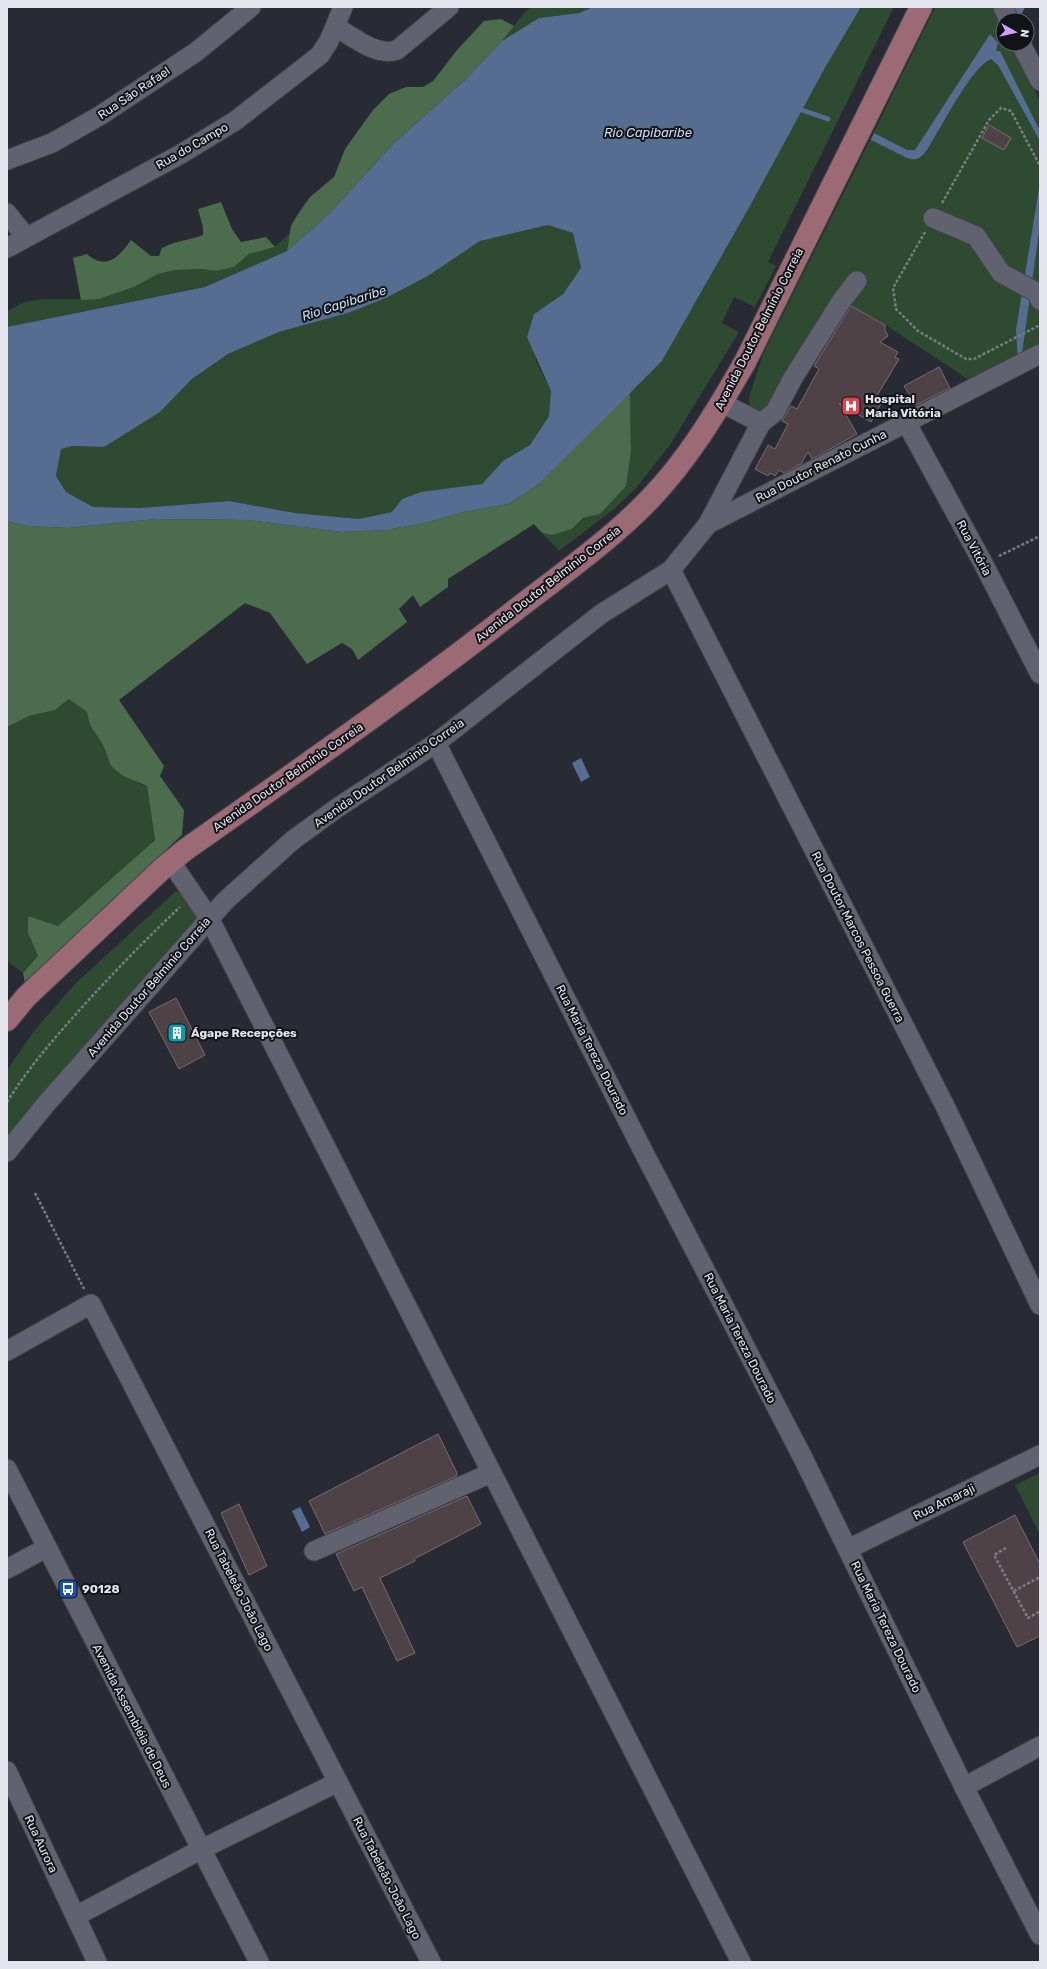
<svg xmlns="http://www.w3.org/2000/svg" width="1047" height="1969" font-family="Rubik,sans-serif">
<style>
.green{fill:#2e4a31}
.forest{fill:#4b6d4e}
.water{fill:#556d90;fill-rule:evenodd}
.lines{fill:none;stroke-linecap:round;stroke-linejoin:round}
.stream{stroke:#556d90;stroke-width:5}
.building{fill:#4f4247;stroke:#796b70}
.minor-casing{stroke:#43454e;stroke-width:21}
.major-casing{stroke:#43454e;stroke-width:24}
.path{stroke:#7b7d85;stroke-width:2.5;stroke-dasharray:3 2;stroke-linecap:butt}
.minor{stroke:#60636f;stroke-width:19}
.major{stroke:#9b6a74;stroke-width:22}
.labels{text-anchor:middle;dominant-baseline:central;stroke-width:4;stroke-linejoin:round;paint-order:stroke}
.street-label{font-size:12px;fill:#e4e5ec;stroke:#121317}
.poi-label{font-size:12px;font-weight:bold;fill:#e4e5ec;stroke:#121317;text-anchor:start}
.water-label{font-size:13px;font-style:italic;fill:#cbdbf3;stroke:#121317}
</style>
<rect width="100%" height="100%" fill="#282a34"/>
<g class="green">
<polygon points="532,7 593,7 579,13 539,18 502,41 526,11"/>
<polygon points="861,7 894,7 768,262 776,266 755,307 734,297 722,323 739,332 670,445 636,488 613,510 559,551 542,533 552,535 572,529 583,518 600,514 631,451 630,392 662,361 750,206 826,66"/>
<polygon points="935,7 994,7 1003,26 1003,44 1012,44 1040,101 1040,354 977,385 881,322 846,304 776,422 750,409 749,398 763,354 876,128"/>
<polygon points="548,225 573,233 581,268 563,294 534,314 536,361 551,391 549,416 530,445 503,461 482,484 402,499 392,512 359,519 295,513 229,501 140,508 93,507 66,492 56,476 61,449 72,445 85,447 160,412 192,379 228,354 279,332 348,313 386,298 428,276 480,241"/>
<polygon points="290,233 287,251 205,287 7,327 7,311 25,302 42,299 99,299 134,287 158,274 175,270 201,269 216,271 234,267 249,254 275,247"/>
<polygon points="70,699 88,713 90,725 103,745 111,766 140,784 147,786 155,840 58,926 28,916 28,933 39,956 23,973 7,961 7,727 29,716 55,710"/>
<polygon points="176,891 181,893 200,921 7,1138 7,1070 34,1031 75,984"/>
<polygon points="1040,1473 1040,1535 1015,1485"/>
</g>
<g class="forest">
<polygon points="501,19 514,26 502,41 466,79 394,143 327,216 287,251 291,226 298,214 310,197 334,177 345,149 373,110 389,94 406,87 423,87 433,81 458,49 484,21"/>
<path d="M221 202 232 229 241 242 266 237 275 247 249 254 234 267 216 271 201 269 175 270 158 274 134 287 99 299 81 300 73 258 87 254C106 271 119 257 131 240L151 256H159L162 248C177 240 187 241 203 235V227L198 209Z"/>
<polygon points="630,392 631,451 626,486 600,514 583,518 572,529 552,535 542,533 534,524 448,579 448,587 420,607 413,595 399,609 407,622 358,660 352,649 342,643 307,664 270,613 245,603 119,700 164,766 160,776 184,810 182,835 25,983 23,973 38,956 28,933 28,916 58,926 155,840 147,786 123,776 111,766 103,745 90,725 87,712 69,699 55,710 29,716 7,727 7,521 28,526 68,528 156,519 248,520 342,532 386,530 424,523 464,512 508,504 539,484"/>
</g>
<g class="water">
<path d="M593 7H861L826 66 750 206 662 361 539 484 508 504 464 512 424 523 386 530 342 532 248 520 156 519 68 528 28 526 7 521V327L205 287 287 251 327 216 394 143 466 79 502 41 539 18 579 13ZM548 225 573 233 581 268 563 294 534 314 527 337 551 391 549 416 530 445 503 461 482 484 421 492 402 499 392 512 359 519 295 513 229 501 140 508 93 507 66 492 56 476 61 449 72 446 104 447 160 412 192 379 228 354 279 332 348 313 386 298 428 276 480 241Z"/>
<polygon points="1006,7 1025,7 1019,20 1012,20"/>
<path d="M990 34 998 43 996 51H1000L1040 131V141L998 65 991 59C972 67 946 119 934 138 930 144 926 154 919 158 915 160 911 159 907 158L871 140 874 133 907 150H915Z"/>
<polygon points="1040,182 1040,225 1022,353 1018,362 1016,330"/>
<polygon points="581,758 590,777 581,782 572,763"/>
<polygon points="300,1507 310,1527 302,1532 292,1511"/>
</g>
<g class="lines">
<polyline class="stream" points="796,108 828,119"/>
</g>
<g class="building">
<polygon points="989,125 1011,138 1004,150 982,138"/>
<polygon points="851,306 885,325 885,330 888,336 880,342 898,352 895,357 899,359 872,404 885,396 871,422 839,403 857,434 812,459 808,452 801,464 784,473 779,470 775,476 770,473 768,476 755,469 768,445 775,449 788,424 782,421 791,406 797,409 819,369 814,366"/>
<polygon points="939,367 950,388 916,405 904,386"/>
<polygon points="176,998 205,1055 179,1069 149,1012"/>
<polygon points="438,1434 457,1473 457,1476 325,1534 309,1501"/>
<polygon points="467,1496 481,1524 414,1559 415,1561 380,1578 415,1653 397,1661 362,1587 354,1591 336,1554"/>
<polygon points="239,1504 267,1566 249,1575 221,1513"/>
<polygon points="1015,1515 1040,1564 1040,1636 1017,1647 963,1542"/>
</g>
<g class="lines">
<defs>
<g id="minor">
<polyline points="1003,7 1009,20"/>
<path d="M336 27C353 37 377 57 397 50L449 7"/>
<polyline points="1021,44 1040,81"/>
<polyline points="7,160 52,143 101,115 196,52 251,7"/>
<polyline points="7,213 26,237"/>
<polyline points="933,218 976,236 1001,273 1036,292 1040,300"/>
<polyline points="7,248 181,154 235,121 320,55 329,41 343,7"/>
<polyline points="906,422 983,563 1040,674"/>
<polyline points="761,423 775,412 793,378 842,300 857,281"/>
<polyline points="708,524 1040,354"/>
<polyline points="671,570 945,1106 1040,1305"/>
<polyline points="436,743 642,1149 802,1456 964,1787 1040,1935"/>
<polyline points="171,862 209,918 741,1962"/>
<polyline points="7,1152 46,1104 225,901 293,840 337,808 436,743 601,614 671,570 708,524 761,423 722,403"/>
<polyline points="7,1351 91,1304 431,1962"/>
<polyline points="7,1469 259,1962"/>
<polyline points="848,1549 1040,1455"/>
<polyline points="314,1551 491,1473"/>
<polyline points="7,1569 46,1548"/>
<polyline points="7,1771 97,1962"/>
<polyline points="964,1787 1040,1746"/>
<polyline points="76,1916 200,1850 338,1782"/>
</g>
<path id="major" d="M7 1020 26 997 162 869 185 850C297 771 410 693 518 608 562 574 609 541 648 501 688 460 717 411 745 362L921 7"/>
</defs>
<use href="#minor" class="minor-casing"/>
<use href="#major" class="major-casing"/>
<g class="path">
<polyline points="942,203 989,120 1001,108 1011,111 1040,166"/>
<polyline points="925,232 893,288 896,309 918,331 966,359 974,359 1040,325"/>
<polyline points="999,556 1040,536"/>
<path d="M7 1102C27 1070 51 1042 76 1014 110 976 144 941 180 907"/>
<polyline points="35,1193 84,1289"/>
<polyline points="1006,1548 994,1555 1028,1618 1039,1612"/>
<polyline points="1014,1591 1040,1577"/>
</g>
<use href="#minor" class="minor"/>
<use href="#major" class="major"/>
</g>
<defs>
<symbol id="hospital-square" viewBox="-11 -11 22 22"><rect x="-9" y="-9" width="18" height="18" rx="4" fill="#e0444e" stroke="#121317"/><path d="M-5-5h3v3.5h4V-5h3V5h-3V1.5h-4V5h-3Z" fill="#fff"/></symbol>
<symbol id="building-square" viewBox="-11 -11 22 22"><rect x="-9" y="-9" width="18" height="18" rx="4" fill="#0f9aa8" stroke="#121317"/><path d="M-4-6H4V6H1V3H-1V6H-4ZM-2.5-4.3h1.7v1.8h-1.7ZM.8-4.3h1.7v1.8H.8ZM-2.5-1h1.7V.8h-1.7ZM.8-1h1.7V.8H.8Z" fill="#fff"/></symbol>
<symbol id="bus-square" viewBox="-11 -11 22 22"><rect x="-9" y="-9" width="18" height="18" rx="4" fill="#1a4fb4" stroke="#121317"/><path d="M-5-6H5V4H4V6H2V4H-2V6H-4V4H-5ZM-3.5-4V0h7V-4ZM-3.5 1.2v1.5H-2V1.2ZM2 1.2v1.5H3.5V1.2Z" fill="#fff"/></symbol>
</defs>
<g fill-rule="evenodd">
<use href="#hospital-square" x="840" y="395" width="22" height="22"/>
<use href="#building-square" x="166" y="1022" width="22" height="22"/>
<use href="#bus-square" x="57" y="1578" width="22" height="22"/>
</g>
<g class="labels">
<g class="street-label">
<text transform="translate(134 93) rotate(-34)">Rua São Rafael</text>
<text transform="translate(192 146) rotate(-30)">Rua do Campo</text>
<text transform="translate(759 329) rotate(-63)">Avenida Doutor Belmínio Correia</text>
<text transform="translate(821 466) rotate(-27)">Rua Doutor Renato Cunha</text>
<text transform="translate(974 548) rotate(62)">Rua Vitória</text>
<text transform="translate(548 584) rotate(-38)">Avenida Doutor Belmínio Correia</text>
<text transform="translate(389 773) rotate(-35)">Avenida Doutor Belminio Correia</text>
<text transform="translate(288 777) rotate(-35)">Avenida Doutor Belmínio Correia</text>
<text transform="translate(858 937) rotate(63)">Rua Doutor Marcos Pessoa Guerra</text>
<text transform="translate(149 987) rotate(-49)">Avenida Doutor Belminio Correia</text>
<text transform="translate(592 1050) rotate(63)">Rua Maria Tereza Dourado</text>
<text transform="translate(740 1338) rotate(63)">Rua Maria Tereza Dourado</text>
<text transform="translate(944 1502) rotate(-26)">Rua Amaraji</text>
<text transform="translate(239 1590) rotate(63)">Rua Tabeleão João Lago</text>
<text transform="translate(886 1627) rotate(64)">Rua Maria Tereza Dourado</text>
<text transform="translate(132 1716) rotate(63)">Avenida Assembléia de Deus</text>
<text transform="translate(41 1844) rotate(65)">Rua Aurora</text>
<text transform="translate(387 1878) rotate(63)">Rua Tabeleão João Lago</text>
</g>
<g class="poi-label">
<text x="865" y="399">Hospital<tspan x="865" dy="14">Maria Vitória</tspan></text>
<text x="191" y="1033">Ágape Recepções</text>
<text x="82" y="1589">90128</text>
</g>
<g class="water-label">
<text x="648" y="132">Rio Capibaribe</text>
<text transform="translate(344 303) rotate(-18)">Rio Capibaribe</text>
</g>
</g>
<rect width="1047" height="1969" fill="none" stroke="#e4e5ec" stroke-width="16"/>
<g transform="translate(1015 32) rotate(98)"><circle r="19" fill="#121317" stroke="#66676c"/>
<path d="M0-3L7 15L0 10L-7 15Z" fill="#d19dfe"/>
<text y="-6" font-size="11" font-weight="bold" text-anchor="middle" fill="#e4e5ec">N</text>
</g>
</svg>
